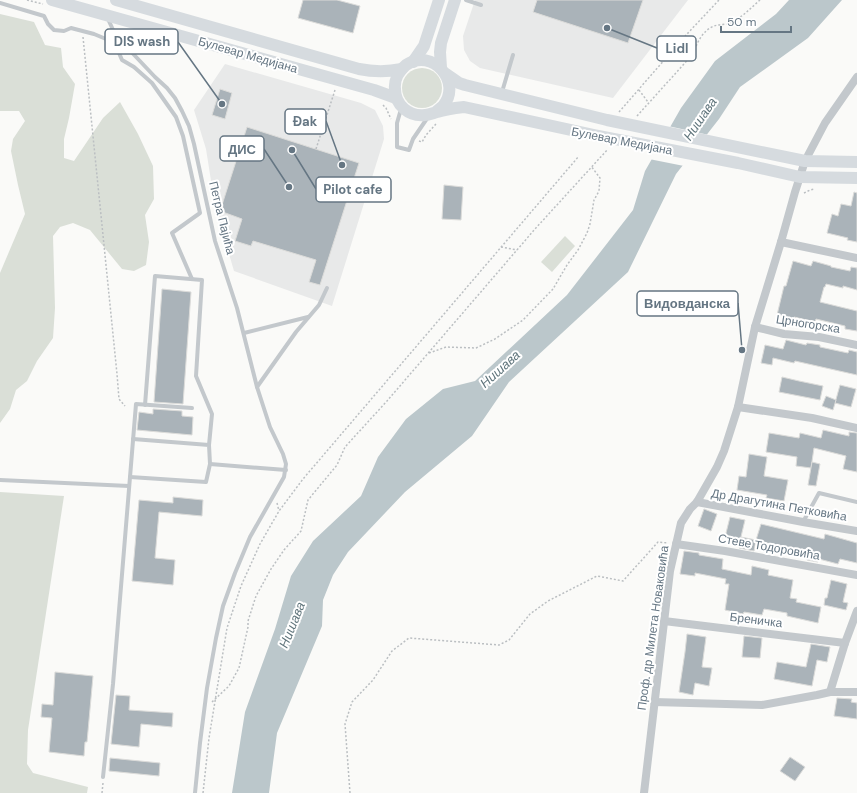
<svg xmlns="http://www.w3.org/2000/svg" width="857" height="793" font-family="'DM Sans',sans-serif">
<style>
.built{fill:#e8e9e9}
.green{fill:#dadfd7}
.water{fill:#bbc7cb}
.pier{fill:#fafaf8}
.building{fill:#aab3b9;stroke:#dcdcda}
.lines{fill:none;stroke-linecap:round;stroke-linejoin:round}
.path{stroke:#bbbfc2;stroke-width:1.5;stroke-dasharray:2 2;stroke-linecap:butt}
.lane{stroke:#c3c8cc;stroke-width:4}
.street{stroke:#c3c8cc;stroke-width:8}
.secondary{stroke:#d6dbdf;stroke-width:12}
.labels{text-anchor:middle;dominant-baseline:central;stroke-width:4;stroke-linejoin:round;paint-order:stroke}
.street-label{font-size:12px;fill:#657683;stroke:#fff}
.water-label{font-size:13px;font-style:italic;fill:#60757c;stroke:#fff}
.leader{fill:none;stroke:#657683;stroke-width:1.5}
.callout-dot{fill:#657683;stroke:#fff;stroke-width:1.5}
.callout{fill:#fff;stroke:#657683;stroke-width:1.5}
.callout-label{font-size:13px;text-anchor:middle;font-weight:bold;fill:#657683}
</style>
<rect width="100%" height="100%" fill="#fafaf8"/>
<g class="built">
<polygon points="475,0 688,0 613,98 480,68 470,61 464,50 463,36"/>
<polygon points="225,64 361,103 375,110 383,126 384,139 332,306 234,271 215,206 206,149 194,110"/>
</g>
<g class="green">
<polygon points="0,14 34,22 45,45 61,48 63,67 75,84 69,118 64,139 64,158 74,161 103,118 120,102 138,134 153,166 154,199 145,215 149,242 146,265 134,271 122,269 90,230 73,223 60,227 53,236 55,308 53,338 37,361 27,381 16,390 10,409 0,423 0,273 25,214 18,185 11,151 13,139 25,121 19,111 0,111"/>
<circle cx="422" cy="88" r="20"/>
<polygon points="565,236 575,246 552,272 541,262"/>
<polygon points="0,492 64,496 28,730 27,764 33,773 88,787 87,793 0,793"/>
</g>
<polygon class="water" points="789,0 842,0 808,38 740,87 719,119 676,174 628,272 509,382 472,436 405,492 348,552 333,575 323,600 322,626 277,733 269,793 232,793 245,712 275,629 291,576 313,541 361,496 378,457 406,419 443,389 475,381 567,295 633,210 645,171 681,108 715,61 776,14"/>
<polygon class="pier" points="668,126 709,135 684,166 649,159"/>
<g class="building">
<polygon points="303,0 337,0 360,6 353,33 298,18"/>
<polygon points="537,0 643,0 628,43 533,12"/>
<polygon points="220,89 232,93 225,119 212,115"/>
<polygon points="247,127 359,163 320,285 309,282 316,260 253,241 251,246 235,241 242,219 220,211"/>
<polygon points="444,185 463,187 461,220 442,219"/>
<polygon points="854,192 857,193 857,242 847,240 848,238 827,233 832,214 838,216 841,204 851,206"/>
<polygon points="793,261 811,266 813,261 831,266 831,267 850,271 851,267 857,268 857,290 843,286 843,288 826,284 825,287 824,287 820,302 857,311 857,331 845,329 845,326 816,319 815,322 794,317 794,319 777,315 784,286 786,286"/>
<polygon points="162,289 191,292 183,404 154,402"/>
<polygon points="786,340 806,345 807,343 820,345 820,347 848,353 849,350 857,352 857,375 795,361 794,363 773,358 772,365 761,363 765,345 783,349"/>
<polygon points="782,377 799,381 823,386 820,400 779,392"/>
<polygon points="840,385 856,389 851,407 835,403"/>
<polygon points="826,396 836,400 833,410 822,406"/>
<polygon points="153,409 182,411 182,416 193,417 192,435 137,430 139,412 153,414"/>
<polygon points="823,430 849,436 849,432 857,433 857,472 843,469 846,456 814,448 811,468 796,466 797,457 766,452 769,433 799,438 800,433 821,438"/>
<polygon points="749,454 767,457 764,476 788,480 784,501 766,498 767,495 737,490 739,476 746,477"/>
<polygon points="812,462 820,464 816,486 808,485"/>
<polygon points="173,497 203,500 202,516 159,512 155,558 175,560 173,585 132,581 139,500 173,503"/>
<polygon points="704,509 717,514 711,531 698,526"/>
<polygon points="730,517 745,520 740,541 725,537"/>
<polygon points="761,524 824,539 825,534 857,543 857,563 840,559 838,564 819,559 818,562 807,560 808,554 756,540"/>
<polygon points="741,537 756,540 754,551 739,548"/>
<polygon points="684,551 699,553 699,555 723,559 722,569 751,575 752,566 769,570 768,575 793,580 790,598 797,599 796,602 821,607 818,623 787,616 787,613 764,609 762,615 744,612 743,614 725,610 729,584 725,584 726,579 695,573 695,576 680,574"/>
<polygon points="831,580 847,584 843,602 848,603 846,610 824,605 825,598 827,598"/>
<polygon points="687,634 706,637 702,667 712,668 709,686 695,683 693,695 679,692 685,652"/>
<polygon points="744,636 762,638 760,658 742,657"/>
<polygon points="811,644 830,647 827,662 817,660 812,686 774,679 777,662 806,667"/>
<polygon points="55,672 93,676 87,742 85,742 84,756 49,752 52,718 41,717 42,704 53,705"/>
<polygon points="116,695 130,696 129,710 173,713 172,727 141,724 139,747 111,744"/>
<polygon points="837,698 852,699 851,702 857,703 857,719 834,716"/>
<polygon points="790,757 805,767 795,781 780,771"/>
<polygon points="110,758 160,763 159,776 109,771"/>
</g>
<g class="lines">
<g class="path">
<polyline points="27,0 43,4"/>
<polyline points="83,37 117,374 119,399 125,406"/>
<polyline points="639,90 648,102"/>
<polyline points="383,105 386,108 391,119"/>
<polyline points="619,112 687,34 719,0"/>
<path d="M637 116 693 54C697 43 702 31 714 26 720 24 727 25 733 22 743 16 751 8 760 0"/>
<polyline points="419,141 422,142 426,135 436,124"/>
<polyline points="316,149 335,90"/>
<polyline points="804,193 810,190 815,189"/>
<polyline points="501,247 517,250"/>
<polyline points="429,353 446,347 476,348 495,339 523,320 553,289 567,265 578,250 587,233 590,224 594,200 599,191 600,178 591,166"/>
<polyline points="277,503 279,511"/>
<polyline points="212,702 229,686 239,668 248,627 248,621 256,596 271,569 284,550 301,531 308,500 337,465 345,447 387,401 535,229 608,149"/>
<polyline points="102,793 103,783"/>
<polyline points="203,793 209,738 227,628 241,586 260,544 279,511 303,479 579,156"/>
<polyline points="350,793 345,724 352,702 373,680 392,651 409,638 499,645 509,640 530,614 548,601 597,576 623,581 658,542 668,543"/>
</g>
<g class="lane">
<polyline points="466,0 481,5"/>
<polyline points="0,3 44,16 48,24 54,30 64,31 71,28 94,34 106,39 119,53 122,60 134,67 152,83 176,117 183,136 200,213 172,233 192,279"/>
<polyline points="108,19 114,32 121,41 155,77 167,88 175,98 182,111 189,126 194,144 215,241 237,308 257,387 270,427 283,454 286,464 284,477 250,537 235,573 223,606 216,638 207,688 200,743 195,793"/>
<polyline points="502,92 513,55"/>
<polyline points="401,109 397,123 397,147 409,150 413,139 428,117"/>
<polyline points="244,333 308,317"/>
<polyline points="257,387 296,332 319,305 327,288"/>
<polyline points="145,405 155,276 202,280 196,376 212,414 209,445"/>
<polyline points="210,464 286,470"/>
<polyline points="130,477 206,482 210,464 209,445 133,439"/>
<polyline points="0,480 129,486"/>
<polyline points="803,522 819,493 857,502"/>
<polyline points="103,777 113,684 136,404 192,408"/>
</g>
<g class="street">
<polyline points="781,242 857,258"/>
<polyline points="755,327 784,334 819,337 857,345"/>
<polyline points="738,407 812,418 857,428"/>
<polyline points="697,502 803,522 857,531"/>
<polyline points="676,544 725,551 857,575"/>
<polyline points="664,621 845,643"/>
<polyline points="830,692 845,643 857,611"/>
<polyline points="654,702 762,705 817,695 830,692 857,692"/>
<polyline points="644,793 670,571 681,523 690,509 697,502 717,467 724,451 738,407 755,327 781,242 795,192 805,161 825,123 857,77"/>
</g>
<g class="secondary">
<polyline points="52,0 374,90 396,98"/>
<path d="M116 0 359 69C374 72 387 72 402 69"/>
<polyline points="413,62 424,46 439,0"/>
<polyline points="441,68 440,52 441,43 455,0"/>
<polyline points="446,74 459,83 465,85 607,120 805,161 857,162"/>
<path d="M436 112C438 110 441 108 443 106 463 82 432 47 406 65 399 71 394 80 395 89 395 105 409 117 425 115 429 115 433 113 437 112 446 109 455 108 464 107L594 135 738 163 800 177 857 178"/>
</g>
</g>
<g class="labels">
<g class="street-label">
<text transform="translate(248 55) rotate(16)">Булевар Медијана</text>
<text transform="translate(622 141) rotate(11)">Булевар Медијана</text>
<text transform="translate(222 218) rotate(76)">Петра Пајића</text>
<text transform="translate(808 324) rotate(9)">Црногорска</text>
<text transform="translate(779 505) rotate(10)">Др Драгутина Петковића</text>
<text transform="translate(769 547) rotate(10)">Стеве Тодоровића</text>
<text transform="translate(756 620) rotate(7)">Бреничка</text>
<text transform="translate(653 628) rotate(-82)">Проф. др Милета Новаковића</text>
</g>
<g class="water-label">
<text transform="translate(700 119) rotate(-56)">Нишава</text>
<text transform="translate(500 369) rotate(-42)">Нишава</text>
<text transform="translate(292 625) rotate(-68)">Нишава</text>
</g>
</g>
<path class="leader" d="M222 104L178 42M607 28L657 48M342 165L326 121M289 187L264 149M292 150L316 189M742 350L738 303"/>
<g class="callout-dot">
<circle cx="222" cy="104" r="4"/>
<circle cx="607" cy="28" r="4"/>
<circle cx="342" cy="165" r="4"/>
<circle cx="289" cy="187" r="4"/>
<circle cx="292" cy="150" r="4"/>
<circle cx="742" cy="350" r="4"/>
</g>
<g class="callout">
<rect x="105" y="29" width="73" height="25" rx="4"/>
<rect x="657" y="36" width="39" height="25" rx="4"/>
<rect x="285" y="109" width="41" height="25" rx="4"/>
<rect x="220" y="136" width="44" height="25" rx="4"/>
<rect x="316" y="177" width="75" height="25" rx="4"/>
<rect x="637" y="291" width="101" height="25" rx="4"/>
</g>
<g class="callout-label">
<text x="142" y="46">DIS wash</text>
<text x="677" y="53">Lidl</text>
<text x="305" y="126">Đak</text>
<text x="242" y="154">ДИС</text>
<text x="353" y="194">Pilot cafe</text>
<text x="687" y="308">Видовданска</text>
</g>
<path d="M721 26v6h70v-6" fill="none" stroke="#657683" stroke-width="2"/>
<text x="727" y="26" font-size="12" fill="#657683" stroke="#ffffff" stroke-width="3" paint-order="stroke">50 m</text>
</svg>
